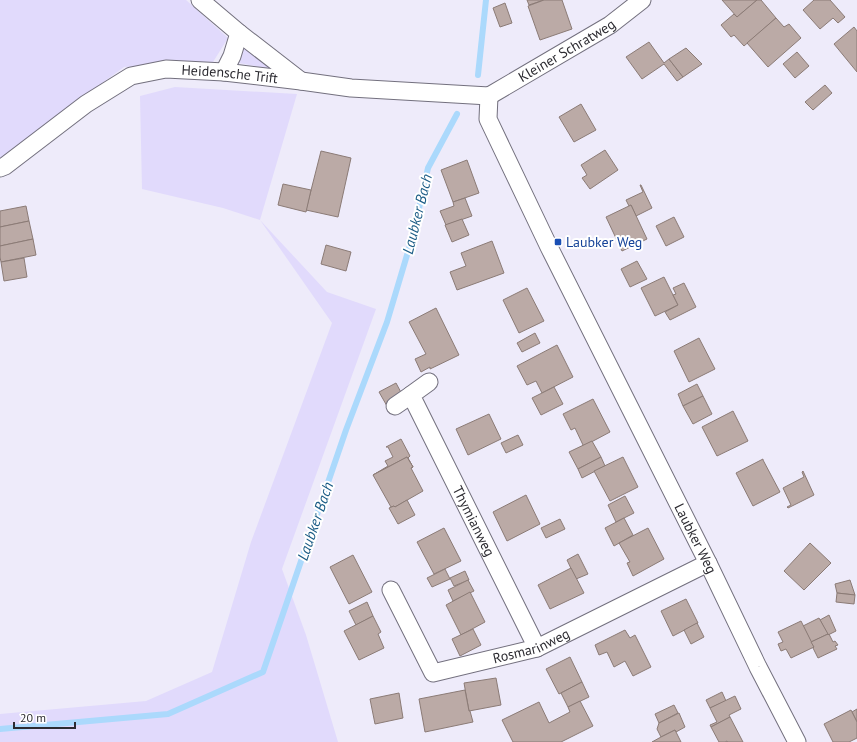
<svg xmlns="http://www.w3.org/2000/svg" width="857" height="742" font-family="'PT Sans',sans-serif">
<style>
.green{fill:#e1dafc}
.lines{fill:none;stroke-linecap:round;stroke-linejoin:round}
.stream{stroke:#abd9fc;stroke-width:6}
.building{fill:#bbaaa6;stroke:#8b7b76}
.minor-casing{stroke:#73707e;stroke-width:19}
.minor{stroke:#fff;stroke-width:17}
.transit-dot{fill:#1a4fb4;stroke:#fff;stroke-width:1.5}
.labels{text-anchor:middle;dominant-baseline:central;stroke-width:4;stroke-linejoin:round;paint-order:stroke}
.street-label{font-size:14px;fill:#2c2b31;stroke:#fff}
.transit-label{font-size:14px;fill:#164399;stroke:#fff;text-anchor:start}
.water-label{font-size:15px;font-style:italic;fill:#1b5c85;stroke:#fff}
</style>
<rect width="100%" height="100%" fill="#eeebfa"/>
<g class="green">
<polygon points="0,0 186,0 228,38 213,62 124,67 0,158"/>
<polygon points="246,42 280,71 239,63"/>
<polygon points="175,87 297,94 260,220 327,292 376,309 282,569 306,635 338,742 0,742 0,714 146,701 212,672 251,542 332,323 260,220 223,208 142,189 140,96"/>
</g>
<g class="lines">
<g class="stream">
<polyline points="478,75 486,0"/>
<polyline points="0,729 168,714 263,672 346,430 387,322 413,235 428,168 457,114"/>
</g>
</g>
<g class="building">
<polygon points="527,0 544,0 529,5"/>
<polygon points="544,0 562,0 572,29 540,40 528,6"/>
<polygon points="722,0 757,0 737,17"/>
<polygon points="757,0 761,0 776,18 744,46 734,35 731,37 721,25 734,14 737,17"/>
<polygon points="814,0 830,0 845,17 838,23 833,18 820,29 803,10"/>
<polygon points="505,3 512,23 500,27 493,8"/>
<polygon points="776,18 784,27 789,24 801,38 768,67 747,43"/>
<polygon points="854,27 857,31 857,72 834,44"/>
<polygon points="649,42 664,63 669,59 683,77 677,81 664,64 642,79 626,57"/>
<polygon points="686,48 702,64 683,77 669,59"/>
<polygon points="797,52 809,66 795,78 783,64"/>
<polygon points="825,85 832,93 813,110 805,102"/>
<polygon points="581,104 596,130 574,142 559,117"/>
<polygon points="605,150 618,170 590,189 582,178 587,175 581,165"/>
<polygon points="321,151 351,158 338,217 306,210"/>
<polygon points="467,160 479,193 453,202 441,170"/>
<polygon points="283,184 311,190 306,212 278,205"/>
<polygon points="640,185 641,185 652,208 636,216 631,205 629,206 626,200 643,192"/>
<polygon points="465,198 472,216 446,225 440,211 454,206 453,202"/>
<polygon points="631,205 647,239 622,251 606,217"/>
<polygon points="26,206 29,221 0,227 0,211"/>
<polygon points="674,217 684,237 666,246 656,226"/>
<polygon points="462,219 469,235 452,242 445,225"/>
<polygon points="29,221 33,239 0,246 0,227"/>
<polygon points="33,239 36,255 1,262 0,257 0,246"/>
<polygon points="492,241 504,273 457,290 450,272 466,266 461,253"/>
<polygon points="326,245 351,252 346,271 321,264"/>
<polygon points="24,258 27,277 4,281 1,262"/>
<polygon points="637,261 647,279 630,287 621,269"/>
<polygon points="664,277 678,305 655,316 641,288"/>
<polygon points="684,283 696,307 670,320 665,312 678,305 673,295 676,294 673,288"/>
<polygon points="527,288 544,321 519,333 503,300"/>
<polygon points="436,308 459,355 430,369 430,367 421,372 415,359 426,354 409,322"/>
<polygon points="535,333 540,343 522,352 517,343"/>
<polygon points="699,338 715,369 689,382 674,351"/>
<polygon points="557,345 573,377 542,393 536,381 527,385 517,366"/>
<polygon points="396,383 404,398 387,406 379,392"/>
<polygon points="697,384 703,396 683,406 678,394"/>
<polygon points="554,387 563,404 541,415 532,398"/>
<polygon points="703,396 712,414 693,424 683,406"/>
<polygon points="593,399 610,432 580,448 583,445 575,428 571,430 563,414"/>
<polygon points="733,411 748,441 717,456 702,427"/>
<polygon points="489,414 501,439 468,455 456,429"/>
<polygon points="518,435 523,445 506,453 501,443"/>
<polygon points="401,439 410,456 408,458 413,467 411,468 413,467 407,457 373,475 388,466 385,461 393,457 388,447 386,447"/>
<polygon points="592,441 601,457 578,469 569,452"/>
<polygon points="407,457 413,467 411,468 423,491 395,507 394,506 391,507 373,475"/>
<polygon points="601,457 605,466 582,478 578,469"/>
<polygon points="623,457 638,487 610,501 594,471"/>
<polygon points="763,459 763,460 780,492 753,506 736,473"/>
<polygon points="803,471 814,495 788,508 787,507 791,505 783,488 804,477 802,472"/>
<polygon points="526,495 540,524 507,541 493,512"/>
<polygon points="625,496 634,513 616,522 608,505"/>
<polygon points="407,500 415,515 398,524 389,508 394,506 395,507"/>
<polygon points="624,518 633,535 614,546 605,528"/>
<polygon points="560,519 565,529 546,538 541,528"/>
<polygon points="444,528 461,561 434,574 417,542"/>
<polygon points="648,528 664,559 633,576 627,563 630,562 619,543"/>
<polygon points="810,543 831,563 804,590 784,571"/>
<polygon points="578,554 588,574 576,579 567,560"/>
<polygon points="353,555 372,592 349,604 330,567"/>
<polygon points="571,568 584,593 550,609 538,585"/>
<polygon points="445,569 450,579 432,587 427,578"/>
<polygon points="465,571 469,580 454,586 450,578"/>
<polygon points="468,580 474,591 453,601 448,590"/>
<polygon points="850,580 855,595 837,593 835,584"/>
<polygon points="470,592 485,622 461,635 446,605"/>
<polygon points="837,593 855,595 854,604 836,602"/>
<polygon points="686,599 698,623 673,636 661,611"/>
<polygon points="367,602 373,616 356,625 349,611"/>
<polygon points="829,615 836,631 828,635 820,620"/>
<polygon points="373,616 381,632 378,634 384,648 359,660 344,631"/>
<polygon points="819,618 828,634 811,642 803,626"/>
<polygon points="801,621 814,647 791,658 786,649 781,651 778,644 783,642 778,632"/>
<polygon points="697,623 704,637 691,644 684,630"/>
<polygon points="473,629 481,645 460,656 452,639"/>
<polygon points="625,630 630,638 635,635 651,667 633,676 625,661 614,667 607,652 599,655 595,645"/>
<polygon points="828,634 828,635 829,634 833,642 835,641 838,645 835,646 837,649 818,658 813,648 814,647 811,642"/>
<polygon points="570,657 582,682 559,694 546,669"/>
<polygon points="496,678 501,705 469,711 464,683"/>
<polygon points="582,682 589,697 568,707 561,693"/>
<polygon points="465,690 469,711 470,711 473,722 425,732 419,699"/>
<polygon points="722,692 726,701 710,708 706,700"/>
<polygon points="399,693 403,718 375,724 370,699"/>
<polygon points="735,696 741,709 729,715 730,717 711,727 710,725 717,722 710,708"/>
<polygon points="580,701 593,726 561,742 513,742 502,720 539,702 549,723 570,712 568,707"/>
<polygon points="674,705 678,713 659,723 655,714"/>
<polygon points="857,709 857,722 852,712"/>
<polygon points="851,710 857,722 857,738 849,742 833,742 824,724"/>
<polygon points="679,713 685,727 676,732 675,730 661,737 657,729 659,723"/>
<polygon points="730,717 743,742 727,742 727,741 725,742 719,742 711,727"/>
<polygon points="675,730 681,742 652,742 661,737"/>
</g>
<g class="lines">
<defs>
<g id="minor">
<polyline points="200,0 239,33 232,56 224,72"/>
<polyline points="239,33 301,81"/>
<path id="s1" d="M489 96 488 119 549 247 708 563 758 667 797 742"/>
<path id="s2" d="M489 96 610 25 642 0"/>
<path id="s3" d="M0 168 5 166 86 104 131 76 166 69 224 72 301 81 351 88 489 96"/>
<path id="s4" d="M429 382 411 395 537 648"/>
<polyline points="395,406 411,395"/>
<path id="s5" d="M391 590 433 673 537 648 708 563"/>
</g>
</defs>
<use href="#minor" class="minor-casing"/>
<use href="#minor" class="minor"/>
</g>
<rect class="transit-dot" x="554" y="238" width="8" height="8" rx="2"/>
<g class="labels">
<g class="street-label">
<text stroke="none"><textPath href="#s2" startOffset="90">Kleiner Schratweg</textPath></text>
<text stroke="none"><textPath href="#s3" startOffset="260">Heidensche Trift</textPath></text>
<text stroke="none"><textPath href="#s4" startOffset="163">Thymianweg</textPath></text>
<text stroke="none"><textPath href="#s1" startOffset="491">Laubker Weg</textPath></text>
<text stroke="none"><textPath href="#s5" startOffset="195">Rosmarinweg</textPath></text>
</g>
<g class="transit-label">
<text x="566" y="242">Laubker Weg</text>
</g>
<g class="water-label">
<text transform="translate(417 214) rotate(-76)">Laubker Bach</text>
<text transform="translate(315 521) rotate(-71)">Laubker Bach</text>
</g>
</g>
<path d="M14 722v6h61v-6" fill="none" stroke="#2c2b31" stroke-width="2"/>
<text x="20" y="722" font-size="12" fill="#2c2b31" stroke="#ffffff" stroke-width="3" paint-order="stroke">20 m</text>
</svg>
